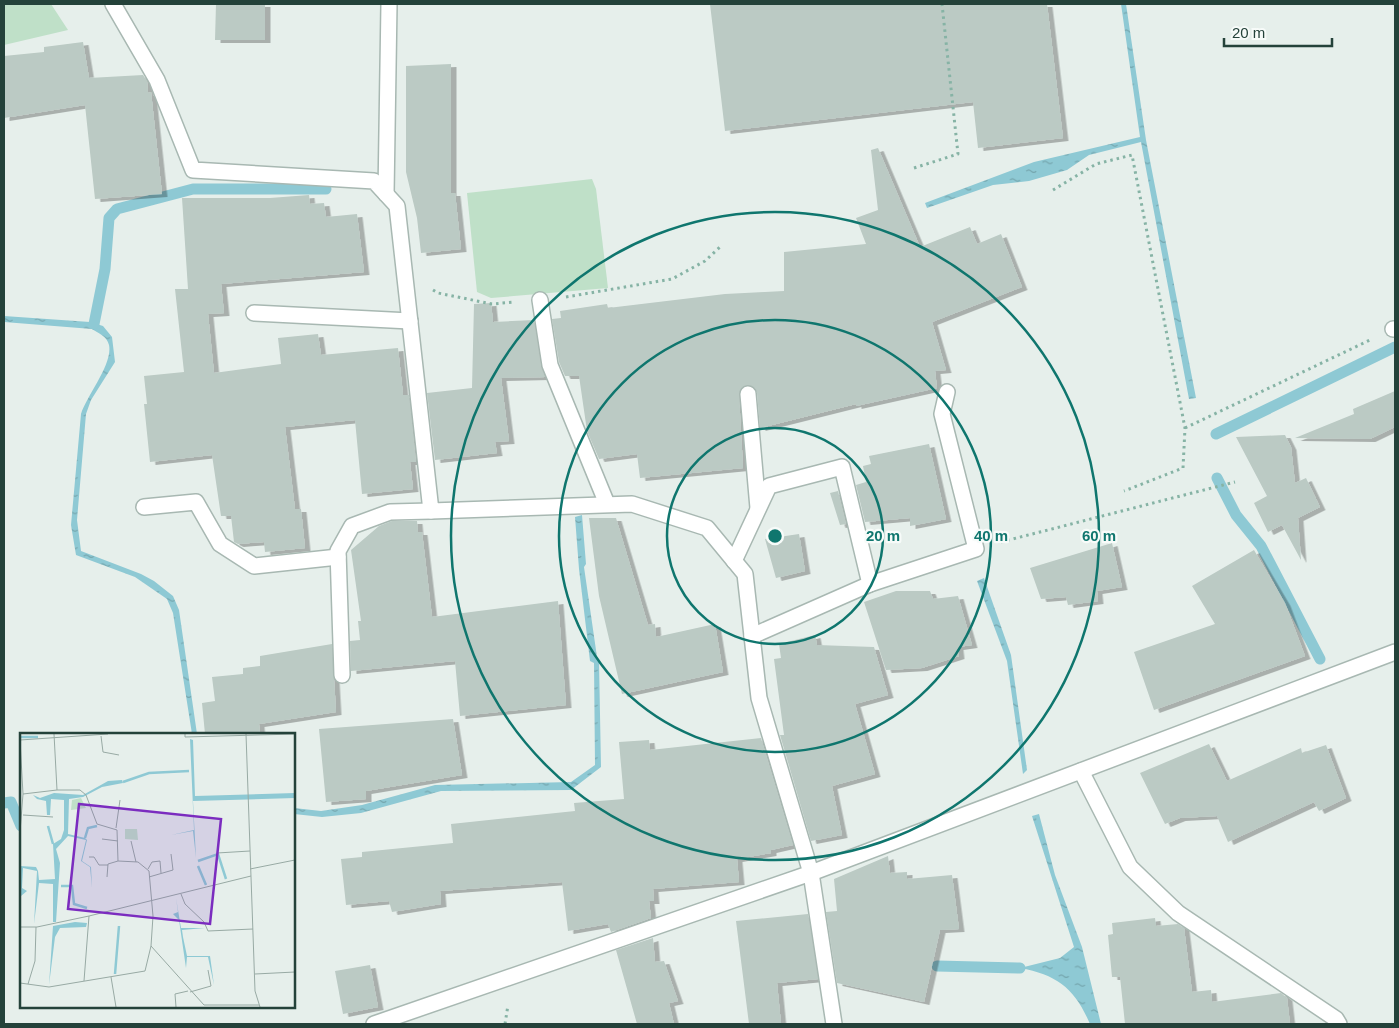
<svg xmlns="http://www.w3.org/2000/svg" width="1399" height="1028" font-family="Helvetica,sans-serif">
<style>
.grass{fill:#bfe0c8}
.water{fill:url(#water-ripples)}
.lines{fill:none;stroke-linecap:round;stroke-linejoin:round}
.stream{stroke:#8ec9d4;stroke-width:11}
.building{fill:#bbcac4;filter:url(#shadow)}
.lane-casing{stroke:#a8b8b2;stroke-width:18}
.street-casing{stroke:#a8b8b2;stroke-width:18}
.path{stroke:#86b3a5;stroke-width:3;stroke-dasharray:2.5 4;stroke-linecap:butt}
.lane{stroke:#fff;stroke-width:15}
.street{stroke:#fff;stroke-width:15}
.ring{fill:none;stroke:#0f766e;stroke-width:2.5}
.inset-river{fill:none;stroke:#8ec9d4;stroke-width:2.5}
.inset-road{fill:none;stroke:#98aaa4;stroke-width:1}
.view{fill:#7b2cbf;fill-opacity:0.15;stroke:#7b2cbf;stroke-width:2.5}
.inset-edge{fill:none;stroke:#24423a;stroke-width:2.5}
.centre{fill:#0f766e;stroke:#f7fbf9;stroke-width:2.5}
.ring-label{font-size:15px;text-anchor:middle;font-weight:bold;fill:#0f766e;stroke:#f7fbf9;stroke-width:4.5;stroke-linejoin:round;paint-order:stroke}
</style>
<defs>
<pattern id="water-ripples" width="26" height="14" patternUnits="userSpaceOnUse" patternTransform="scale(1.25)"><rect width="26" height="14" fill="#8ec9d4"/><path d="M2 4q2-2 4 0t4 0M15 11q2-2 4 0t4 0" fill="none" stroke="#74a5ad"/></pattern>
<filter id="shadow"><feDropShadow dx="5.5" dy="3" stdDeviation="0" flood-color="#0004"/></filter>
</defs>
<rect width="100%" height="100%" fill="#e6efeb"/>
<g class="grass">
<polygon points="4,4 51,4 68,30 4,45"/>
<polygon points="592,179 596,189 608,288 491,298 477,292 467,193"/>
</g>
<g class="water">
<polygon points="1121,4 1126,4 1146,140 1196,398 1189,399 1141,142 1089,155 1067,170 1029,181 993,185 927,208 925,203 1034,162 1140,137"/>
<path d="M4 316 90 322 103 326 112 337 115 362 91 400 86 414 77 520 81 551 141 574 154 581 173 596 179 610 197 734H192L173 613 167 599 135 577 76 555 71 525 81 414C87 395 113 364 109 345 107 336 98 333 92 329L4 322Z"/>
<polygon points="582,515 586,564 584,567 597,657 599,661 601,767 571,790 441,791 361,813 322,817 294,814 294,808 321,811 362,805 435,785 571,782 595,765 594,663 590,661 579,569 575,517"/>
<polygon points="984,578 1011,655 1027,770 1023,774 1007,661 977,581"/>
<path d="M1039 814 1055 875 1082 947 1101 1024H1090C1075 989 1058 975 1020 968L1060 958 1074 947 1032 816Z"/>
</g>
<g class="lines">
<g class="stream">
<polyline points="94,324 105,269 109,218 117,209 193,189 326,189"/>
<polyline points="1216,434 1395,347"/>
<polyline points="1217,478 1236,515 1261,546 1320,659"/>
<polyline points="4,803 11,802 21,826"/>
<polyline points="937,966 1020,968"/>
</g>
</g>
<g class="building">
<polygon points="216,4 265,4 265,40 215,40"/>
<polygon points="710,4 1047,4 1063,138 978,148 973,102 725,131"/>
<polygon points="83,42 89,78 143,75 147,81 148,93 151,92 162,194 95,199 85,105 4,118 4,56 44,52 44,47"/>
<polygon points="451,64 451,193 455,193 461,249 421,253 417,218 406,172 406,66"/>
<polygon points="878,148 920,247 970,227 977,244 1001,234 1022,287 932,322 946,370 935,371 937,388 856,406 856,404 760,428 757,393 752,386 747,385 740,390 739,394 743,468 640,478 637,454 599,459 587,431 579,376 565,376 559,362 552,319 561,318 560,311 607,304 608,308 725,294 784,291 784,252 866,244 856,218 878,210 871,150"/>
<polygon points="309,195 310,204 324,203 326,217 357,214 364,272 221,284 224,313 208,314 214,373 281,364 278,338 318,334 321,355 398,348 403,395 409,395 416,462 410,462 413,489 362,494 355,420 285,427 295,509 301,509 305,548 265,552 264,542 238,544 234,542 231,516 221,516 212,455 150,462 144,404 147,404 144,376 184,372 175,289 188,289 182,198 270,198"/>
<polygon points="491,303 493,322 534,320 541,367 545,377 501,378 509,441 495,442 497,453 435,460 427,393 472,388 474,304"/>
<polygon points="1395,391 1395,427 1370,439 1295,438 1354,414 1353,409"/>
<polygon points="1285,435 1291,447 1295,483 1306,478 1320,507 1298,518 1301,560 1282,525 1268,532 1254,503 1267,496 1236,437"/>
<polygon points="929,444 946,519 910,526 910,518 865,522 856,485 866,482 863,466 871,464 869,456"/>
<polygon points="838,491 846,524 840,525 830,493"/>
<polygon points="589,518 616,518 648,625 655,624 656,637 715,624 723,672 622,694 599,596"/>
<polygon points="392,521 417,521 418,532 422,532 432,617 558,601 566,705 460,716 455,661 351,671 350,641 360,640 358,621 361,621 351,550 379,526"/>
<polygon points="799,534 805,571 776,578 765,539"/>
<polygon points="1112,543 1122,587 1097,591 1098,601 1068,605 1066,597 1041,599 1030,568"/>
<polygon points="1254,550 1285,603 1305,656 1154,710 1134,652 1215,624 1192,586"/>
<polygon points="896,591 930,591 933,599 958,596 972,645 958,647 959,656 922,668 886,670 864,602"/>
<polygon points="815,635 817,645 874,647 888,695 855,704 875,774 832,786 842,835 811,841 780,735 784,735 774,659 781,658 779,644"/>
<polygon points="332,644 336,712 259,724 260,734 205,734 202,703 215,701 212,677 243,674 243,668 260,666 260,656"/>
<polygon points="453,719 462,775 366,791 366,799 326,802 319,729"/>
<polygon points="761,738 793,845 771,850 771,853 737,859 739,882 653,889 654,901 649,901 651,918 611,932 608,924 568,931 562,882 440,891 441,904 392,912 389,901 346,905 341,859 362,857 362,852 453,843 451,824 575,811 574,803 624,799 619,742 649,740 650,750"/>
<polygon points="1209,744 1227,781 1301,748 1302,753 1326,745 1346,798 1319,811 1314,802 1228,842 1217,816 1180,818 1165,824 1140,773"/>
<polygon points="888,856 890,873 907,872 907,879 952,875 959,929 940,930 924,1002 837,983 826,912 837,911 834,879"/>
<polygon points="808,914 818,979 777,983 781,1024 749,1024 736,921"/>
<polygon points="1155,918 1156,926 1178,924 1184,928 1192,992 1211,990 1212,1002 1281,993 1287,998 1290,1024 1125,1024 1120,977 1112,977 1108,935 1113,934 1112,923"/>
<polygon points="653,938 655,962 664,961 678,1001 669,1003 674,1024 637,1024 616,950"/>
<polygon points="370,965 378,1007 343,1014 335,971"/>
</g>
<g class="lines">
<defs>
<polyline id="lane" points="1081,771 1130,867 1178,913 1336,1019 1339,1024"/>
<g id="street">
<polyline points="113,4 157,80 193,170 374,181 397,206 431,511 632,504 707,528 745,574 759,698 811,873 834,1024"/>
<polyline points="386,194 389,4"/>
<polyline points="540,300 550,365 607,504"/>
<polyline points="254,313 410,321"/>
<polyline points="1393,329 1395,329"/>
<polyline points="748,394 758,508"/>
<polyline points="144,507 196,502 220,544 254,566 338,557"/>
<polyline points="734,561 769,486 842,467 870,584"/>
<polyline points="752,636 870,584 976,549 942,414 947,392"/>
<polyline points="342,675 338,551 352,526 390,512 431,511"/>
<polyline points="374,1024 811,873 1395,652"/>
</g>
</defs>
<use href="#lane" class="lane-casing"/>
<use href="#street" class="street-casing"/>
<g class="path">
<polyline points="914,168 958,154 942,4"/>
<polyline points="1053,190 1096,164 1132,155 1185,428 1183,468 1124,491"/>
<polyline points="433,290 438,293 492,304 515,302"/>
<polyline points="566,297 672,279 705,261 721,246"/>
<polyline points="1185,428 1370,340"/>
<polyline points="1001,542 1235,482"/>
<polyline points="505,1024 508,1005"/>
</g>
<use href="#lane" class="lane"/>
<use href="#street" class="street"/>
</g>
<g class="ring">
<circle cx="775" cy="536" r="108"/>
<circle cx="775" cy="536" r="216"/>
<circle cx="775" cy="536" r="324"/>
</g>
<g transform="translate(20 733)">
<rect width="275" height="275" fill="#e6efeb"/>
<path d="M61 65 66 75 51 77 52 67ZM105 96H117L118 107 105 106Z" fill="#bfe0c8"/>
<path d="M170 6 173 7 175 63 275 60V65L173 68 176 125 173 98 151 102 174 97ZM102 47 103 50 82 54 63 64 49 66 48 101 65 105 67 107 62 128 71 134 72 155 70 134 61 128 66 107 48 103 36 116 40 130 36 189H33V151L19 150 14 191 17 138 3 135 2 155 7 158 1 163 0 189V133L16 134 18 138 19 147 35 146 33 111 41 106 44 97V67L31 66 30 82H27L26 68 17 66 13 62 20 65 34 60 63 62 88 48ZM156 165 161 195H185L162 197 163 204 167 223H190L194 252 188 224H167L166 235 159 187 153 181 158 179ZM55 189 67 190 66 194 40 195 35 204 29 252 33 193Z" fill="#8ec9d4"/>
<path class="inset-river" d="M0 4H18M103 49 129 40 169 38M28 93 33 111M65 105 68 95 77 93M178 128 198 121 206 146M178 133 186 152M41 153H52L54 171 67 175M95 241 99 193"/>
<path class="inset-road" d="M34 1 37 57M165 1V4L275 1M226 1 235 258 240 274M81 3 83 19 99 22M0 7 88 1M3 82 33 84M96 95 100 67M0 99 3 61 0 7M82 106 98 108M111 108 116 129M197 120 230 118M69 124H74L79 132H88M128 136 132 129 140 128 141 140M230 136 275 127M87 144 88 131 98 128M129 144 153 137 151 121M161 161 165 171 184 189 188 198 233 196M0 194H17L69 183 231 143M131 213 184 272H239M235 241 275 239M91 244 96 274M64 248 69 183M0 250 29 254 125 238 131 213 133 183 129 138 118 129 98 128 97 97 77 91 66 62 60 57H37L3 61M8 251 15 228 16 194M170 259 191 253 188 237M156 274 155 261 168 258"/>
<path class="view" d="M59 71 201 86 190 191 48 176Z"/>
<rect width="275" height="275" class="inset-edge"/>
</g>
<circle cx="775" cy="536" r="8" class="centre"/>
<g class="ring-label">
<text x="883" y="541">20 m</text>
<text x="991" y="541">40 m</text>
<text x="1099" y="541">60 m</text>
</g>
<rect width="1399" height="1028" fill="none" stroke="#24423a" stroke-width="10"/>
<path d="M1224 38v8h108v-8" fill="none" stroke="#24423a" stroke-width="2.5"/>
<text x="1232" y="38" font-size="15" fill="#24423a" stroke="#f7fbf9" stroke-width="4" paint-order="stroke">20 m</text>
</svg>
